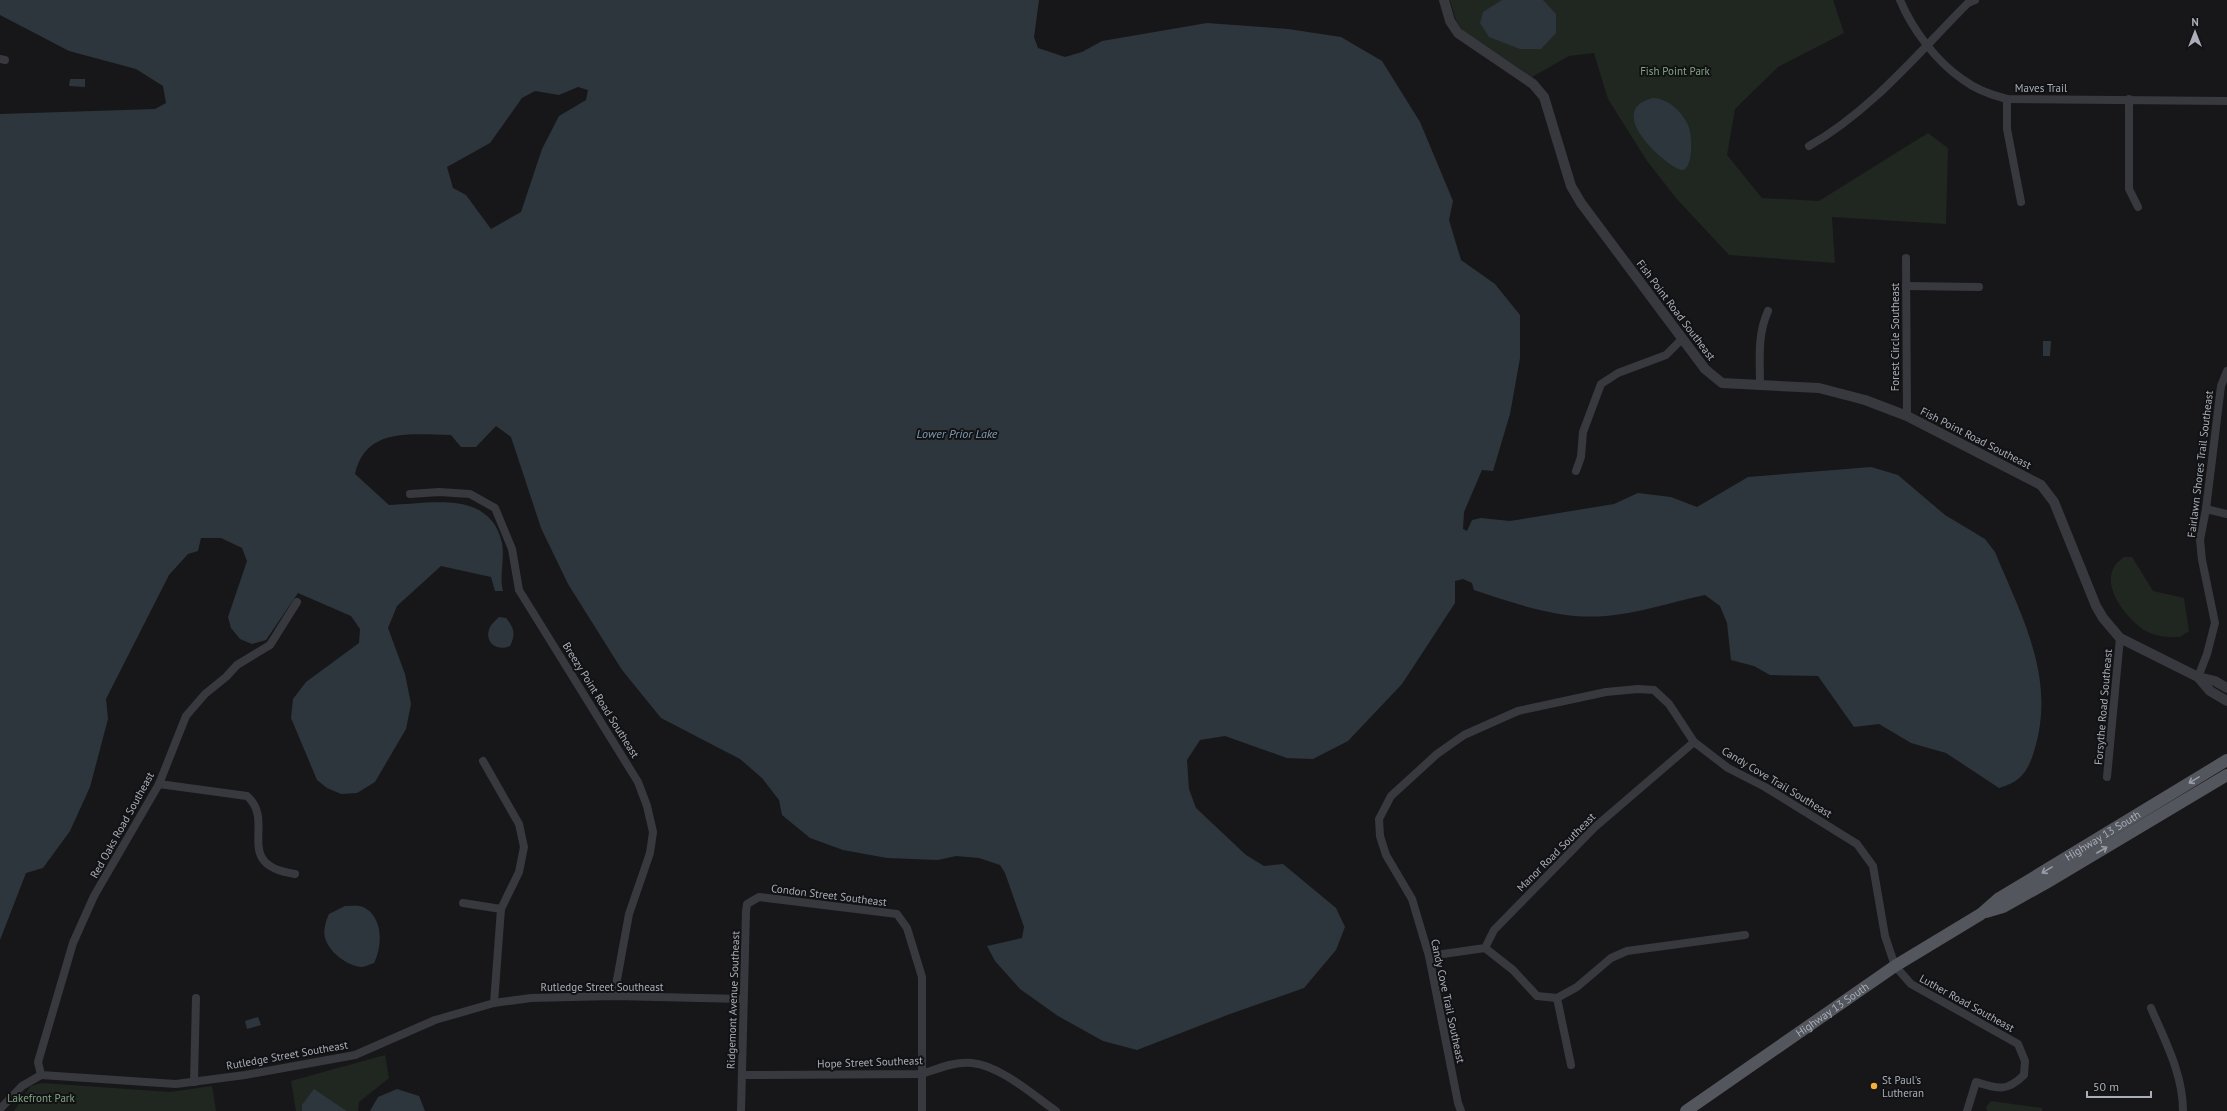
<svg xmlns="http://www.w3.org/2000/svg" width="2227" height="1111" font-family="'PT Sans',sans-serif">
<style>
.green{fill:#1f2720}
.water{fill:#2d363d;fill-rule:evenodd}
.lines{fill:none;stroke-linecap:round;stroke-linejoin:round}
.minor{stroke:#38393e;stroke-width:8}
.tertiary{stroke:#38393e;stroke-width:10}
.primary{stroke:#54565d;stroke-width:12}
.oneway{stroke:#989ca7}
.poi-dot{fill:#f1b137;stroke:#121214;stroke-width:1.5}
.labels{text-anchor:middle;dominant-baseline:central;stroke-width:4;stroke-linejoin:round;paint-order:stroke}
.park-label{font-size:11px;fill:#81a482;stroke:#121214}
.street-label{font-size:11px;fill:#a9aeb9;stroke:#121214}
.poi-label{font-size:11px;fill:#a9aeb9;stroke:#121214;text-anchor:start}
.water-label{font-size:12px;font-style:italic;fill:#819cb4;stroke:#121214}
</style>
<rect width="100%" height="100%" fill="#171719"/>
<g class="green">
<polygon points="1450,0 1833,0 1844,33 1778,67 1735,109 1727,155 1762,198 1819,201 1928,133 1948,148 1946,224 1832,217 1835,263 1729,255 1676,198 1647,161 1608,99 1594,53 1569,56 1532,77 1463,31 1456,20"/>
<path d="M2124 557H2132L2153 591 2184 598 2189 631 2180 637C2168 637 2155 637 2144 630 2124 616 2093 577 2124 557Z"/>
<polygon points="385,1055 389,1078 359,1102 358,1111 296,1111 291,1081"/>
<polygon points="42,1083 170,1092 212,1086 216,1111 14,1111 31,1086"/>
<polygon points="1991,1101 2042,1108 2042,1111 1987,1111 1986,1107"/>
</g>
<g class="water">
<path d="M0 0H1039L1034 37 1038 48 1065 57 1082 52 1102 41 1207 23 1288 29 1341 37 1382 61 1420 122 1453 201 1449 220 1461 260 1495 284 1520 315V358L1510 414 1493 471 1482 470 1464 512 1463 529 1467 531 1472 520 1481 518 1510 521 1614 504 1638 493 1671 497 1697 507 1748 477 1871 467 1898 475 1945 515 1985 539 1995 552C2021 615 2056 677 2035 748 2029 769 2022 782 1999 788L1946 753 1911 743 1879 724 1854 727 1818 676 1770 675 1754 666 1731 660 1727 623 1720 606 1705 595C1672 602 1639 613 1606 616 1561 620 1516 604 1474 590L1472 583 1463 579 1455 581V603L1402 684 1348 741 1313 759 1287 758 1225 736 1200 740 1187 760 1189 789 1196 808 1246 855 1264 866 1283 864 1336 908 1345 927 1336 950 1304 988 1230 1014 1137 1050 1103 1041 1058 1016 1020 989 995 961 987 946 1022 938 1024 927 1005 873 1000 865 979 858 956 856 938 860 887 858 843 850 810 838 782 815 779 800 762 778 740 759 661 718 622 670 568 584 541 528 511 437 496 426 476 447H461L451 435C413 435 366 426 355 474L389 505C430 504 490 489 502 543 505 560 499 575 503 591H495L491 577 441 566 397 606 388 628 405 674 411 704 406 729 375 782 357 793 341 794 327 788 317 780 291 718 293 699 306 682 359 643 360 629 351 616 298 593 266 640 252 644 240 639 231 628 228 617 247 561 242 548 221 538H201L198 551 188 554 169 575 106 699 108 719 90 787 70 831 43 868 26 873 0 940V114L155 109 166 103 163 86 136 69 69 51 0 15ZM578 87 588 90 586 100 559 116 542 149 521 212 491 229 466 195 453 188 447 167 490 143 522 98 535 91 559 95Z"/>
<polygon points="1502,0 1543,0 1556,14 1556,33 1541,49 1520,49 1489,37 1480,23 1483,12"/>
<polygon points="70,79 85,79 85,87 69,86"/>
<path d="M1653 98C1669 99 1681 111 1688 125 1692 133 1694 166 1683 170 1674 173 1599 111 1653 98Z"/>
<polygon points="2043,341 2051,341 2050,356 2043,356"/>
<path d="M499 617 506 618C514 628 516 634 510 646 497 652 483 642 490 627 492 623 496 620 499 617Z"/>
<path d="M345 906C350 906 359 905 363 907 383 916 383 946 374 963 370 964 365 967 362 967 347 966 329 952 325 938 323 930 326 921 329 914Z"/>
<polygon points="258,1017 261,1025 247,1029 245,1021"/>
<polygon points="314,1089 342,1108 347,1111 302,1111 302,1105"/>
<polygon points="397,1089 419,1096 425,1111 370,1111 378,1097"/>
</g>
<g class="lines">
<g class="minor">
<path d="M1900 0C1912 29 1936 61 1962 79 1975 89 1991 95 2007 99L2227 101"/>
<polyline points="0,59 5,60"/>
<polyline points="2007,99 2007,129 2021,202"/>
<polyline points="2129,99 2129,189 2138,207"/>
<path d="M1809 146C1871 111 1918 53 1968 3L1975 0"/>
<polyline points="1906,258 1907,416"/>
<polyline points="1906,286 1979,287"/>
<path d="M1760 386C1760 360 1757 335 1768 311"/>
<polyline points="1576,471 1581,457 1583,432 1601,384 1618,373 1666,355 1683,338"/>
<polyline points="410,494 439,492 470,494 495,508 512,549 519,590 638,782 647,806 653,832 650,853 629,914 614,996"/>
<polyline points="2206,509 2227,514"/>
<polyline points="2198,677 2207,654 2215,623 2202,560 2200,540 2206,509 2221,386 2227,371"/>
<polyline points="483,761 519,824 524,847 519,872 501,909 494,1003"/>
<polyline points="2107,777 2120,638"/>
<path d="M159 784 247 796C277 822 231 865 295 874"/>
<polyline points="463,903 501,909"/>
<polyline points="1485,948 1513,970 1537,996 1557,998 1577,987 1611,958 1627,951 1745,935"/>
<polyline points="1429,956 1485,948 1494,930 1595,827 1694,742"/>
<polyline points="1557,998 1571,1065"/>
<path d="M2151 1008C2165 1041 2183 1074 2183 1111"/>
<polyline points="41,1075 176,1084 245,1075 355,1055 435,1020 494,1003 531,998 614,996 743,999"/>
<polyline points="41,1075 38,1062 73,943 94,896 159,784 186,716 205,694 226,677 237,665 270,645 297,602"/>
<path d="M742 1075 922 1074C937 1069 955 1061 972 1063 1001 1066 1033 1095 1056 1111"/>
<polyline points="194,1082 196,998"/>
<polyline points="0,1109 22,1086 41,1075"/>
<polyline points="741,1111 746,911 747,904 759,897 897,914 907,928 922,977 922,1111"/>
<path d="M1461 1111 1458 1103 1429 956 1412 899 1386 855 1380 836 1379 819 1391 796 1437 754 1464 735 1518 711 1606 692 1638 689 1654 690 1669 704 1694 742 1728 768 1765 787 1857 844 1873 866 1885 936 1895 966 1911 984 2018 1044 2025 1061 2024 1075C2007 1092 1998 1089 1976 1082L1967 1111"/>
</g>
<g class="tertiary">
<polyline points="1444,0 1450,21 1458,33 1533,84 1544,97 1571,186 1581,203 1705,369 1722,383 1819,388 1865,400 1907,416 2041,485 2054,502 2096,606 2103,618 2120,638 2198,677 2215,681 2227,688"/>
<polyline points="2198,677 2210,691 2227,701"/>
</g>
<g class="primary">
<polyline points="1986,912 2003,907 2046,883 2227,775"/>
<path id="s1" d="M1686 1111 1895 966 1981 914 1998 899 2227 760"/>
</g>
</g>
<defs><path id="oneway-shaft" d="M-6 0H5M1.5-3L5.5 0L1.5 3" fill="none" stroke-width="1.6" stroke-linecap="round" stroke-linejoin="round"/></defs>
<g class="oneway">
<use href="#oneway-shaft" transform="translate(2194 780) rotate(149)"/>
<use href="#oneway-shaft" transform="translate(2102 850) rotate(-30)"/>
<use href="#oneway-shaft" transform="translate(2047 870) rotate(149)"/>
</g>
<circle class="poi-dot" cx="1874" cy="1086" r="4"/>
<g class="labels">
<g class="park-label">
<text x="1675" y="71">Fish Point Park</text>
<text x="41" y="1098">Lakefront Park</text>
</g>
<g class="street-label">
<text x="2041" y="88">Maves Trail</text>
<text transform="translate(1676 310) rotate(53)">Fish Point Road Southeast</text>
<text transform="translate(1895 337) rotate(-90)">Forest Circle Southeast</text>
<text transform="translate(1976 438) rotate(27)">Fish Point Road Southeast</text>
<text transform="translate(2200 464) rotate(-83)">Fairlawn Shores Trail Southeast</text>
<text transform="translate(601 700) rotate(58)">Breezy Point Road Southeast</text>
<text transform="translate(2103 707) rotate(-85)">Forsythe Road Southeast</text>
<text transform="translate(1777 782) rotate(31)">Candy Cove Trail Southeast</text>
<text transform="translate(122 825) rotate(-61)">Red Oaks Road Southeast</text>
<text stroke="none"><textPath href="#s1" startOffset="500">Highway 13 South</textPath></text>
<text transform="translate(1556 852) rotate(-45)">Manor Road Southeast</text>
<text transform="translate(829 895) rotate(7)">Condon Street Southeast</text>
<text x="602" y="987">Rutledge Street Southeast</text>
<text transform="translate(733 1000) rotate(-88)">Ridgemont Avenue Southeast</text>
<text transform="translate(1448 1001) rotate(78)">Candy Cove Trail Southeast</text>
<text transform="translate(1967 1003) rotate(29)">Luther Road Southeast</text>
<text stroke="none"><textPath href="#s1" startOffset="178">Highway 13 South</textPath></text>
<text transform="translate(287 1055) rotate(-10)">Rutledge Street Southeast</text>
<text transform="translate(870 1062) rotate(-2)">Hope Street Southeast</text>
</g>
<g class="poi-label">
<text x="1882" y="1080">St Paul's<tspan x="1882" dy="13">Lutheran</tspan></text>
</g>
<g class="water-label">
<text x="957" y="433">Lower Prior Lake</text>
</g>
</g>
<g transform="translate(2195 32)" stroke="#121214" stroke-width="3" paint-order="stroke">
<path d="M0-3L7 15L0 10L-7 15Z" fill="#a9aeb9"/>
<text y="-6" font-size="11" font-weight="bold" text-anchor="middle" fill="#a9aeb9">N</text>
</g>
<path d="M2087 1091v6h64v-6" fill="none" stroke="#a9aeb9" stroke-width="2"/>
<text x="2093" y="1091" font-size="12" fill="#a9aeb9" stroke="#121214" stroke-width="3" paint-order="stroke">50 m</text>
</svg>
